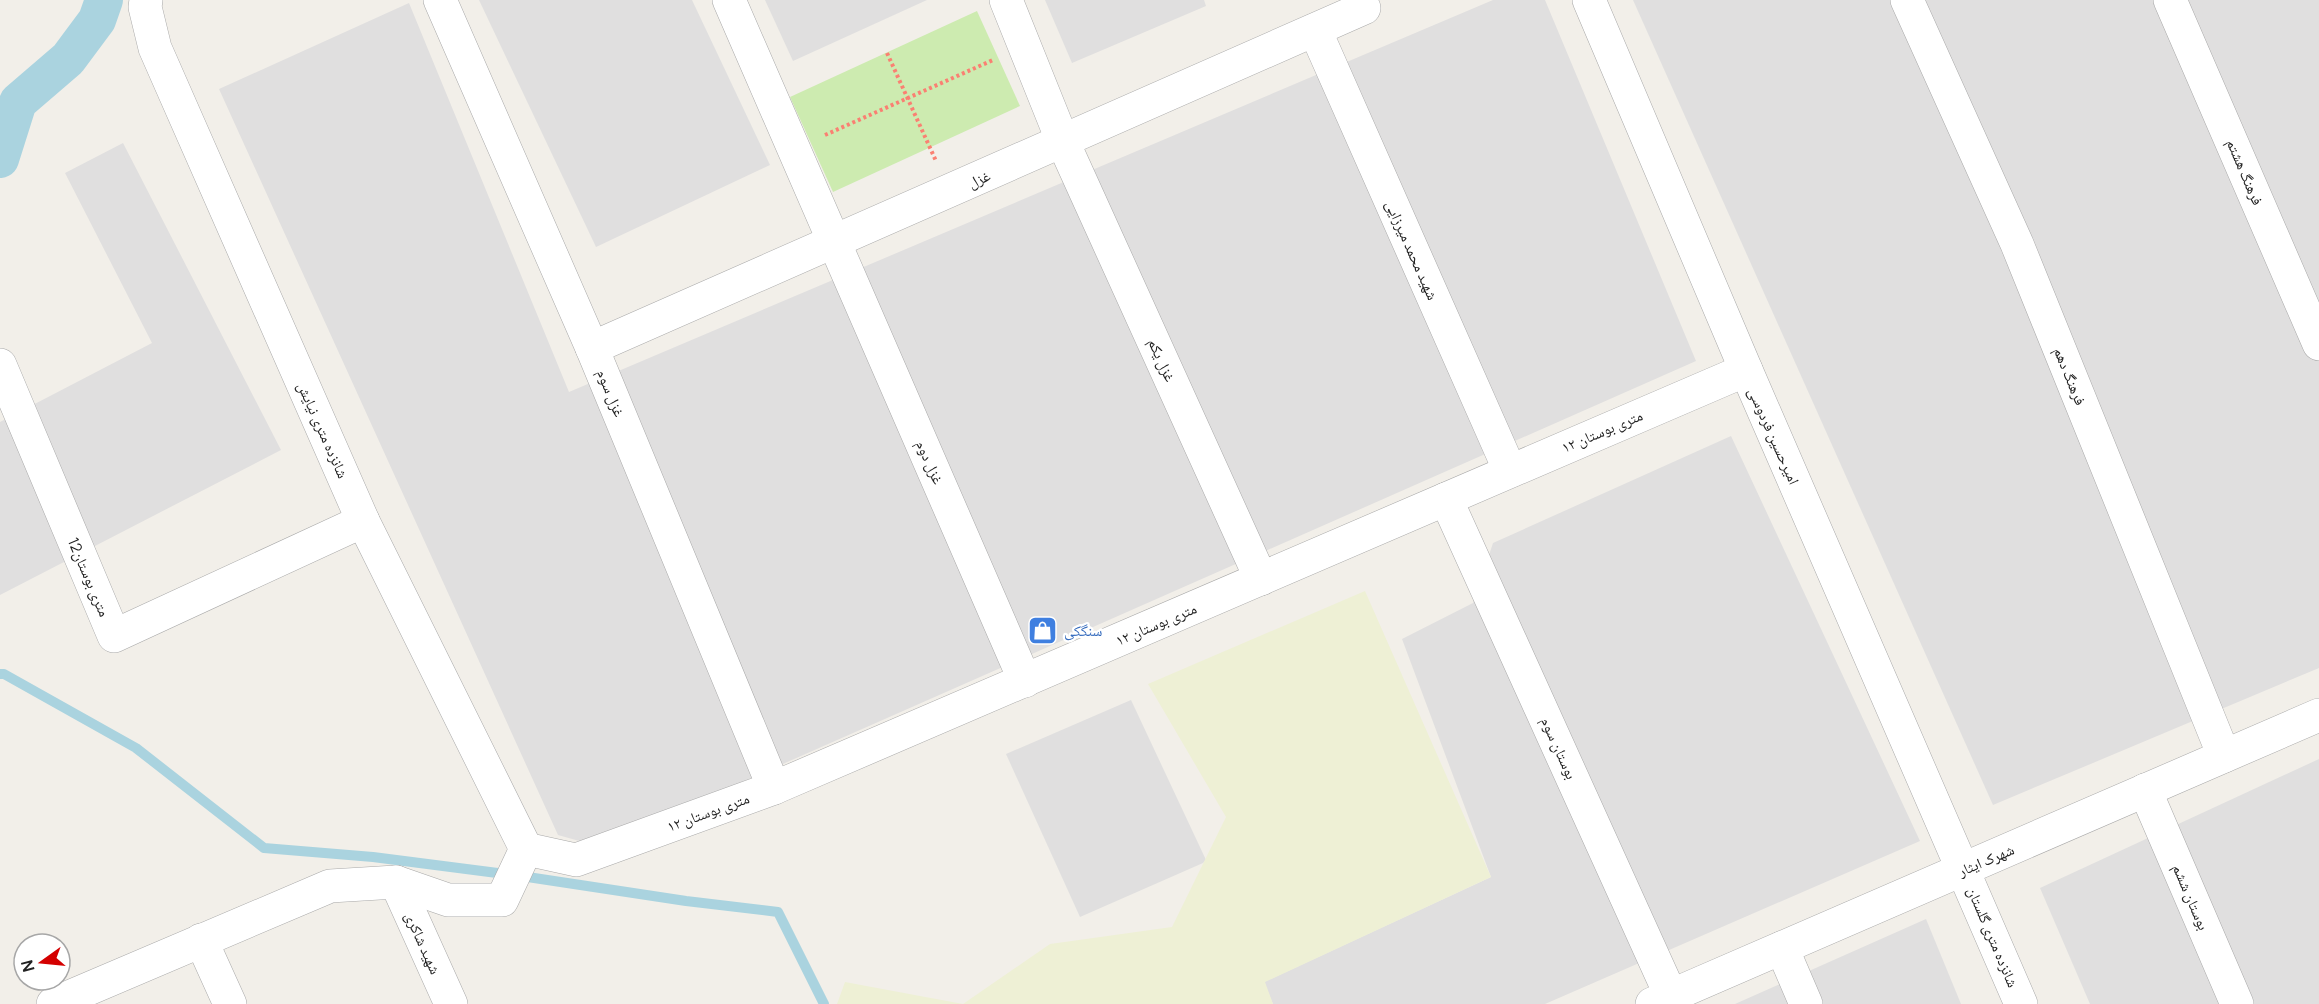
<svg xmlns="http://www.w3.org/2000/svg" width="2319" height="1004" font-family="Manrope,'Noto Naskh Arabic',sans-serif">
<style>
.residential{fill:#e0dfdf}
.farmland{fill:#eef0d5}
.grass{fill:#cdebb0}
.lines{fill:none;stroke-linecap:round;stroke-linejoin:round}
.stream{stroke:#aad3df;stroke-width:10}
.canal{stroke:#aad3df;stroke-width:38}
.minor-casing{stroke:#a9a9a9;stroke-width:34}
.path{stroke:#fa8072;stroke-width:4;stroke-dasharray:3 3;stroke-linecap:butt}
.minor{stroke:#fff;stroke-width:33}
.labels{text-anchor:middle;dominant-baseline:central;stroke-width:4.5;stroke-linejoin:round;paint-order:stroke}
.street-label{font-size:15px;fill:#222;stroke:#fff}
.shop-label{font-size:15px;fill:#366cbe;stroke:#fff;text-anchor:start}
</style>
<rect width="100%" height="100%" fill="#f2efe9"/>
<g class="residential">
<polygon points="479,0 692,0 770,165 596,247"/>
<polygon points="765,0 927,0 793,61"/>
<polygon points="1045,0 1204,0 1206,6 1072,63"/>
<polygon points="1493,0 1545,0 1696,361 597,846 558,835 219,89 409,3 569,392"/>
<polygon points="1633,0 2319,0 2319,668 1993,805"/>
<polygon points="123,143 281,450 0,595 0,422 152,343 65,173"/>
<polygon points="1731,436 1920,841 1545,1004 1273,1004 1264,982 1491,877 1402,639 1473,603 1493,543"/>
<polygon points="1131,700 1206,860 1203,863 1080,917 1006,754"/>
<polygon points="2319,759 2319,1004 2090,1004 2040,888"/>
<polygon points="1926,919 1961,1004 1735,1004"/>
</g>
<polygon class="farmland" points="1365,591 1491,877 1265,982 1273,1004 837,1004 845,982 963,1004 1050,944 1172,927 1226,817 1148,684"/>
<polygon class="grass" points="977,11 1020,106 833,192 790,97"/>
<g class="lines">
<polyline class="stream" points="0,674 4,674 136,748 264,848 373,857 521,876 686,901 778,912 824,1004"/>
<polyline class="canal" points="0,159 18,102 68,59 97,20 104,0"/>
<defs>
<g id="minor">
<polyline points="146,0 145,7 155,48 363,521 526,849"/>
<polyline points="440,0 592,348 774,788"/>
<polyline points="729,0 1025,681"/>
<polyline points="1006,0 1063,142 1261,579"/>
<polyline points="1589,0 1746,370 2021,1004"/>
<polyline points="1907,0 2017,244 2224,756"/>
<polyline points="2170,0 2319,344"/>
<polyline points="1315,30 1510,471"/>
<polyline points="592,348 1364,8"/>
<polyline points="0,365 114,636 363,521"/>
<polyline points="1446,499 1671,996"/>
<polyline points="2145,790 2237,1004"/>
<polyline points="526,849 576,860 774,788 1746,370"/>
<polyline points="396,882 451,1004"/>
<polyline points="201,940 230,1004"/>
<polyline points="1782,948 1806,1004"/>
<polyline points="53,1004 330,886 396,882 448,900 502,900 526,849"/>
<polyline points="1652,1004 2319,715"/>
</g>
</defs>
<use href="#minor" class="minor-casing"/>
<g class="path">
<polyline points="887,53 936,161"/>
<polyline points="825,135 993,60"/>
</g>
<use href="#minor" class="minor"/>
</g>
<defs>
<symbol id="shop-square" viewBox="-11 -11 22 22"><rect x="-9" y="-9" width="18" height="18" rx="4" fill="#3f7fe0" stroke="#fff"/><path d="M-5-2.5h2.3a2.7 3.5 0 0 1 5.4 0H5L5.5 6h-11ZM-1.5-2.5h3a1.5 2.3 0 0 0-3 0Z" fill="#fff"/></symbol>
</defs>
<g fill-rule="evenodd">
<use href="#shop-square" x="1026" y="614" width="33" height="33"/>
</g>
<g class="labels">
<g class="street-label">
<text transform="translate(2245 172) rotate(67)">فرهنگ هشتم</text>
<text transform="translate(979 179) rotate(-24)">غزل</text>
<text transform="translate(1412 250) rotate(66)">شهید محمد میرزایی</text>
<text transform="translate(1162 360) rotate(66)">غزل یکم</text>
<text transform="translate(2070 376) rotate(68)">فرهنگ دهم</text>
<text transform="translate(611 393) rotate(68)">غزل سوم</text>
<text transform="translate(323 430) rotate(66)">شانزده متری نیایش</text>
<text transform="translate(1602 431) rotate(-23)">۱۲ متری بوستان</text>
<text transform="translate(1774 436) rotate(66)">امیرحسین فردوسی</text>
<text transform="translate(930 462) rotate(66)">غزل دوم</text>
<text transform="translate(89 577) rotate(67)">12متری بوستان</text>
<text transform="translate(1156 624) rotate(-23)">۱۲ متری بوستان</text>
<text transform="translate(1559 748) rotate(66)">بوستان سوم</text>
<text transform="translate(708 812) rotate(-20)">۱۲ متری بوستان</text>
<text transform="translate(1986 860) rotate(-23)">شهرک ایثار</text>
<text transform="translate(2191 897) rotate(67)">بوستان ششم</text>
<text transform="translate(1993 937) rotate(67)">شانزده متری گلستان</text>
<text transform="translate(423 943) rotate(66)">شهید شاکری</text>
</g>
<g class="shop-label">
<text x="1064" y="630">سنگکی</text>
</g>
</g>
<g transform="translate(42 962) rotate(255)"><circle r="28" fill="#ffffff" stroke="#a7a7a7" stroke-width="1.5"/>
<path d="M0-4.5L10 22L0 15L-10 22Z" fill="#d40000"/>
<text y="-9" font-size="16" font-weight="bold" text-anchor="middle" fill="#222222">N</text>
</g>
</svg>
